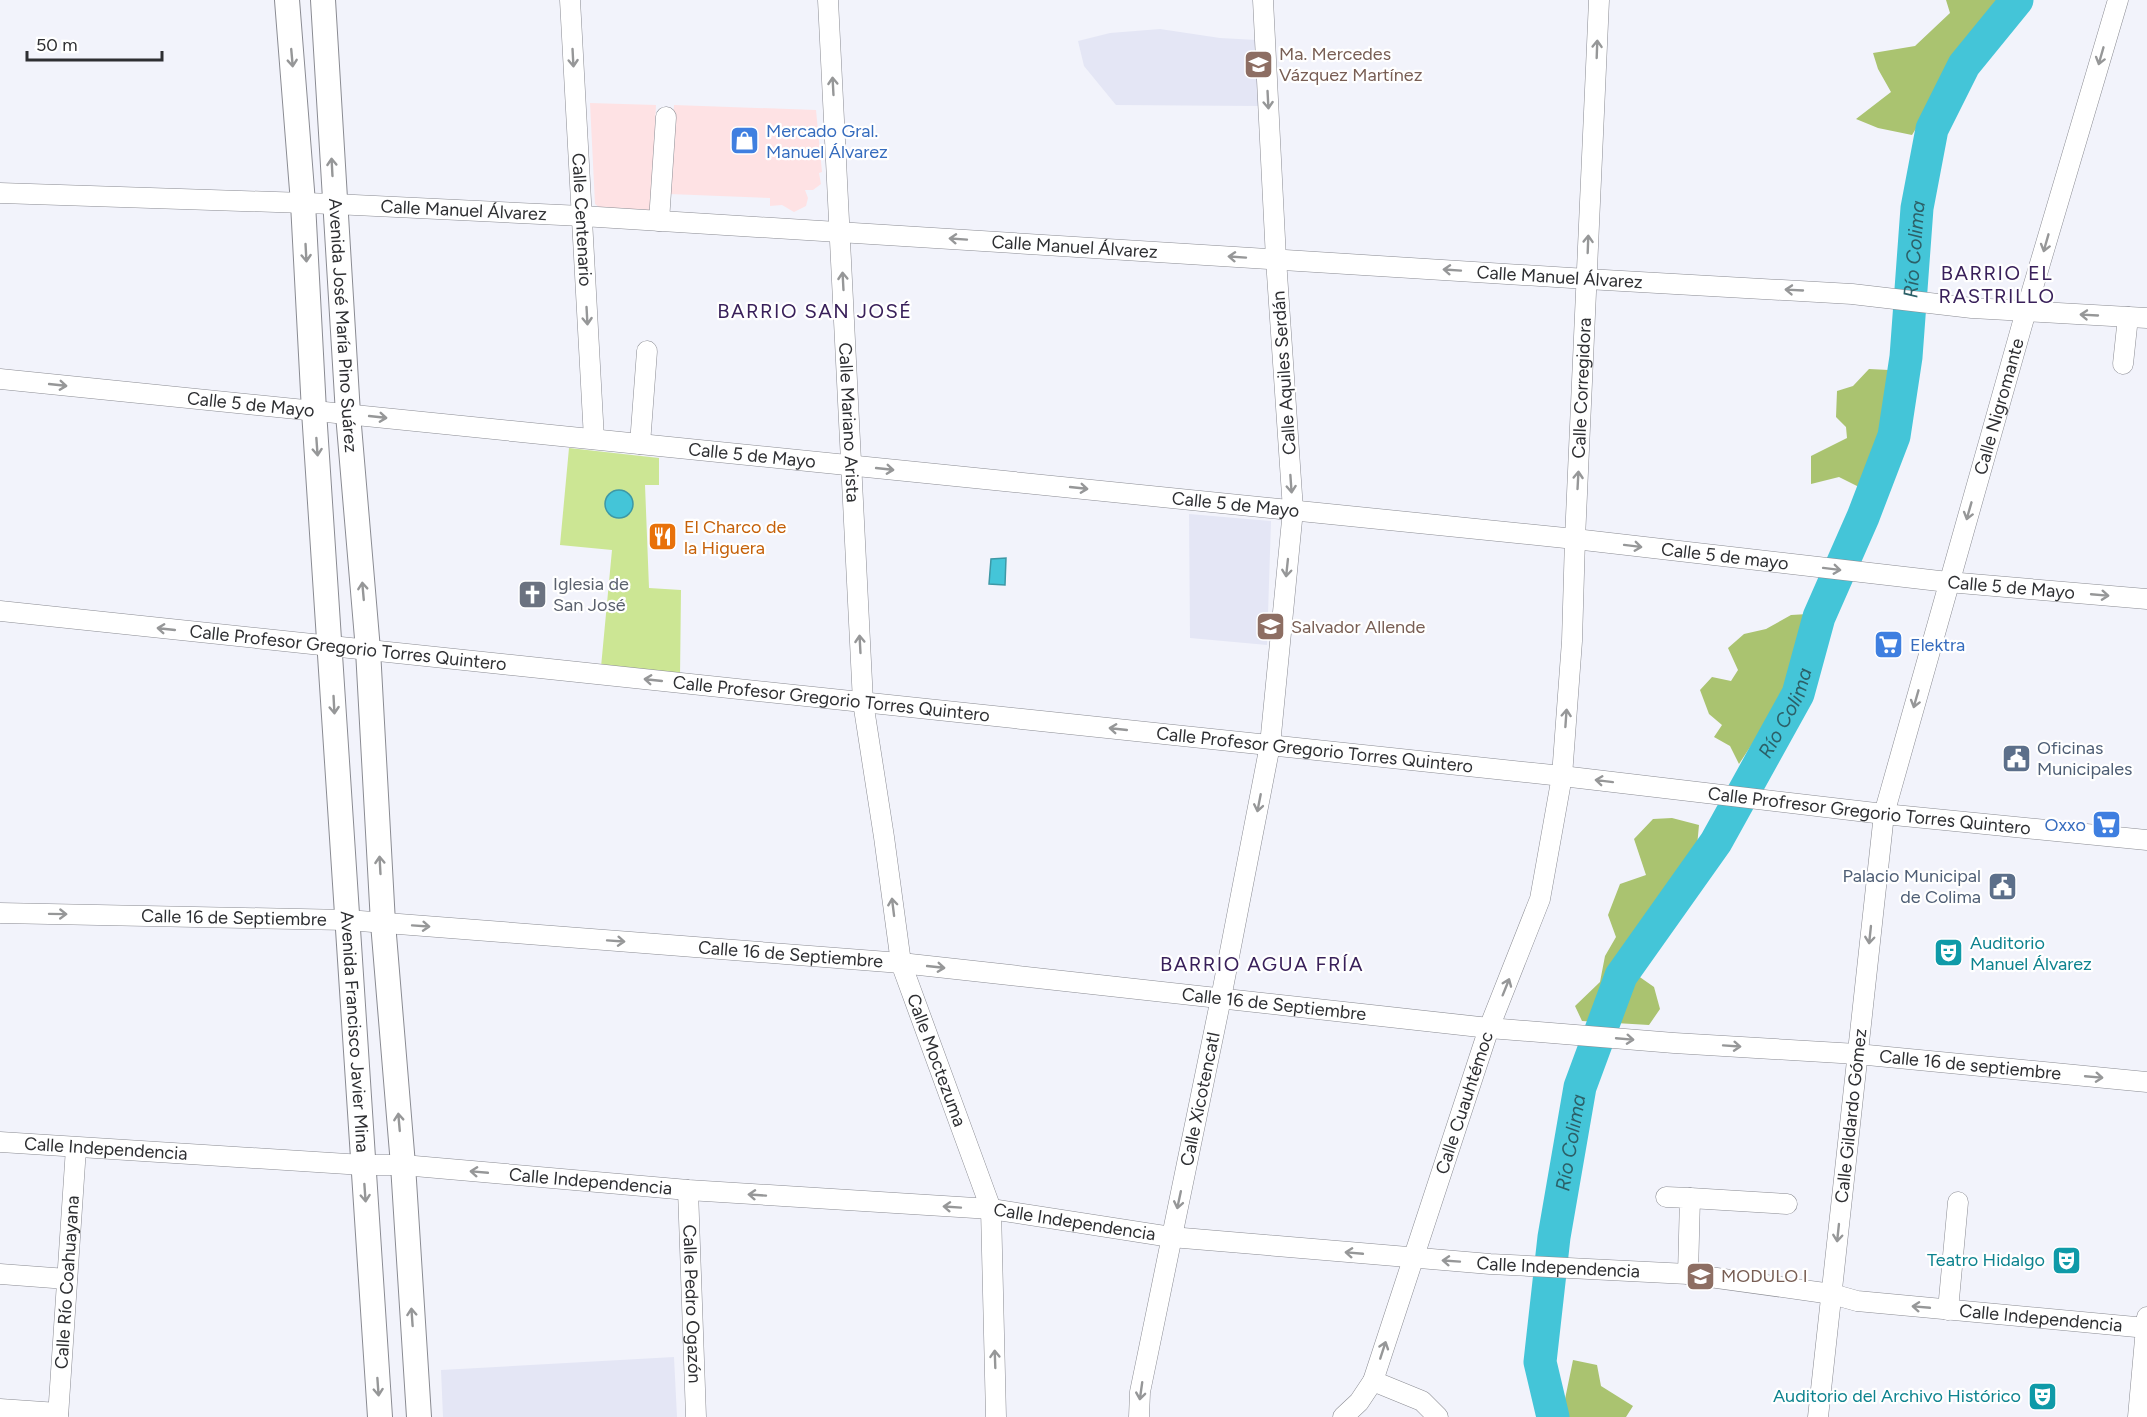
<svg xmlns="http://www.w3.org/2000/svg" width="2147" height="1417" font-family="Figtree,sans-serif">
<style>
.commercial{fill:#fee2e4}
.built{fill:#e4e6f5}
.green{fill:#cce694}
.forest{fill:#aac370}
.water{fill:#44c5d8;stroke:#3d98a6;stroke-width:1.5}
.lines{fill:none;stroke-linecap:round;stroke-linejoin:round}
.river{stroke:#44c5d8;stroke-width:33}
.minor-casing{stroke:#8a8b92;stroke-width:21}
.major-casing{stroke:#8a8b92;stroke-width:26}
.minor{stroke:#fff;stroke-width:20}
.major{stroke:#fff;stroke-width:24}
.oneway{stroke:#969798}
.labels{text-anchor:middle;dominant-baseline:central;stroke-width:4.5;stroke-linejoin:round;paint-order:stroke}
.education-label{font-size:18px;fill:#785e54;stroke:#fff;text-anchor:start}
.shop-label{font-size:18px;fill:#366cbe;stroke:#fff;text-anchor:start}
.street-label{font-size:18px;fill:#2e2f32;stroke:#fff}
.food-label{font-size:18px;fill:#c56008;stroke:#fff;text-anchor:start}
.worship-label{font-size:18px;fill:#5b616d;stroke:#fff;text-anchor:start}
.service-label{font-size:18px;fill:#4e5e75;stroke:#fff;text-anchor:start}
.culture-label{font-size:18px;fill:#0d838f;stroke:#fff;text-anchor:end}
.water-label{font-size:20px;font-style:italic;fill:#2c6068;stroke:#fff}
.neighbourhood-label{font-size:20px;letter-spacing:1.5px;fill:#39205a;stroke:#fff}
</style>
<rect width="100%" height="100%" fill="#f2f3fb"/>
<g class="commercial">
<polygon points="590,103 656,105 651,210 600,208 595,204"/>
<polygon points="674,105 816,110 822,172 819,173 821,184 813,190 805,190 808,198 806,206 794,212 782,205 770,206 770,198 669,194"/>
</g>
<g class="built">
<polygon points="1160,29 1220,38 1257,40 1259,106 1116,105 1084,66 1078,41 1110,33"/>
<polygon points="1189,514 1271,521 1267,645 1190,638"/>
<polygon points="674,1357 677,1417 443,1417 441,1370"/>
</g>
<polygon class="green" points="569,448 659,458 659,485 645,485 649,588 681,590 680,677 601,667 612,550 560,545"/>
<g class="forest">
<polygon points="1946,0 2009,0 1951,71 1912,135 1878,128 1856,119 1891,92 1878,69 1873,53 1915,46 1950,13"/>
<polygon points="1869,369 1889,370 1887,432 1859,487 1839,477 1811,484 1811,456 1847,438 1846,427 1836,417 1837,391 1853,386"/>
<polygon points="1808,614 1784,695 1739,764 1730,746 1714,737 1722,725 1709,714 1700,690 1712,677 1731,681 1738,670 1728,648 1744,634 1766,629 1791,615"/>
<polygon points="1672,818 1699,825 1696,857 1683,900 1649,927 1649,951 1634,973 1654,987 1660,1009 1649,1025 1582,1021 1575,1006 1600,982 1605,956 1616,937 1608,915 1620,884 1646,875 1634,839 1653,819"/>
<polygon points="1573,1360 1597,1365 1601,1386 1633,1406 1626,1417 1567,1417 1563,1409"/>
</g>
<g class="water">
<circle cx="619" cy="504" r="14"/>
<polygon points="1006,558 1005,585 989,584 991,559"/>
</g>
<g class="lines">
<path class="river" id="s1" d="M1553 1417 1540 1362 1554 1237 1580 1087 1621 976 1716 842 1798 694 1819 617 1863 517 1894 436 1906 357 1917 208 1932 129 1964 65 2017 0"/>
<defs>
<g id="minor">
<path id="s2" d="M570 0 594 439"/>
<path id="s3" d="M828 0 863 702 884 837 901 963 991 1209 996 1417"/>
<path id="s4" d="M0 193 334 204 582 216 1587 279 1852 294 1972 308 2147 318"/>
<polyline points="659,221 666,117"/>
<polyline points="2123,364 2128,317"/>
<path id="s5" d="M0 379 1575 539 1948 582 2147 599"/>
<polyline points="640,444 647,351"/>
<path id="s6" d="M0 611 1562 776 1884 814 2147 840"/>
<path id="s7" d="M0 913 347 920 901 963 1489 1028 1674 1043 1857 1054 2147 1082"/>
<path id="s8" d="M0 1142 363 1165H403L688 1190 991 1209 1171 1237 1490 1264 1688 1274 1832 1294 1857 1301 2147 1328"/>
<path id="s9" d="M688 1190 696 1417"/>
<polyline points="1666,1197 1690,1198 1688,1274"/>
<polyline points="1690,1198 1787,1204"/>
<polyline points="0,1274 67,1279"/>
<polyline points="1948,1310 1958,1202"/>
<polyline points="1373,1381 1422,1401 1438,1417"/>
<polyline points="0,1409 58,1413"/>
<path id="s10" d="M58 1417 76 1148"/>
<path id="s11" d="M1139 1417 1140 1392 1221 998 1270 745 1293 510 1276 259 1263 0"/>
<path id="s12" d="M1343 1417 1359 1402 1373 1381 1489 1028 1540 899 1562 776 1572 641 1575 539 1599 0"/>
<path id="s13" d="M1818 1417 1884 814 2026 311 2118 0"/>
<polyline points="2138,1417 2147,1317"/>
</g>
<g id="major">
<path id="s14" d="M287 0 303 203 314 411 380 1417"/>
<path id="s15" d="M323 0 348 414 368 650 383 923 403 1165 419 1417"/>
</g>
</defs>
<use href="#minor" class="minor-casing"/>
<use href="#major" class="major-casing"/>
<use href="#minor" class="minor"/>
<use href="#major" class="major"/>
</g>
<defs><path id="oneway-shaft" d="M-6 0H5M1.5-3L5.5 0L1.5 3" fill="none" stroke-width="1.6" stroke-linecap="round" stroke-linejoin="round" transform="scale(1.5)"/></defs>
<g class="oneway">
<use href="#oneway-shaft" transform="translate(1597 49) rotate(-88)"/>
<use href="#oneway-shaft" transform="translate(2101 56) rotate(106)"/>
<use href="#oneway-shaft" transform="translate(292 58) rotate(85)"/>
<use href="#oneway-shaft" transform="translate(573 58) rotate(87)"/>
<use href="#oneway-shaft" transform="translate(833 86) rotate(-93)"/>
<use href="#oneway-shaft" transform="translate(1268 100) rotate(87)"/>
<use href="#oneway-shaft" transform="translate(332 167) rotate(-93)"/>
<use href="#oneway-shaft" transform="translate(958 239) rotate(-176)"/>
<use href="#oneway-shaft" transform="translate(2046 243) rotate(106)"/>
<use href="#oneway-shaft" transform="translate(1588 244) rotate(-88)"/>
<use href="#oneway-shaft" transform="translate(306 253) rotate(87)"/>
<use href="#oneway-shaft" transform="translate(1237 257) rotate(-176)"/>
<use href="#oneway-shaft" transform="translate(1452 270) rotate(-176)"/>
<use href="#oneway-shaft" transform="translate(843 281) rotate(-93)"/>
<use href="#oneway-shaft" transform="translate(1794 290) rotate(-177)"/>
<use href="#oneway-shaft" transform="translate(2089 315) rotate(-177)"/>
<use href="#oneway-shaft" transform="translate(587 316) rotate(87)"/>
<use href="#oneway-shaft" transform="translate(58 385) rotate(6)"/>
<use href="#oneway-shaft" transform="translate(378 417) rotate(6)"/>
<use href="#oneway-shaft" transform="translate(317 447) rotate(86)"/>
<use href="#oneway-shaft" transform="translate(885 469) rotate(6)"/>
<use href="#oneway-shaft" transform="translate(1578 480) rotate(-87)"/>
<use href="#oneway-shaft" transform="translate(1291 484) rotate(86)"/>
<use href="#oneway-shaft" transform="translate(1079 488) rotate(6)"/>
<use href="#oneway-shaft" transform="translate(1969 511) rotate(106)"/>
<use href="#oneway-shaft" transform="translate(1633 546) rotate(7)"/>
<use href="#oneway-shaft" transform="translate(1287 568) rotate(96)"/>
<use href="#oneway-shaft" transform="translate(1832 569) rotate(7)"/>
<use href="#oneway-shaft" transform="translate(363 591) rotate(-95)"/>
<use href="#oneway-shaft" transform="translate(2100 595) rotate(5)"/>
<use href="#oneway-shaft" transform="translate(166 629) rotate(-174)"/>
<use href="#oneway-shaft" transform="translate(860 644) rotate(-93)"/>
<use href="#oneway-shaft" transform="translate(653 680) rotate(-174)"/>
<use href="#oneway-shaft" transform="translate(1916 699) rotate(106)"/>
<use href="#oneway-shaft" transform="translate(334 705) rotate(87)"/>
<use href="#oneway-shaft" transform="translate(1566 718) rotate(-86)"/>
<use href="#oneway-shaft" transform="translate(1118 729) rotate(-174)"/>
<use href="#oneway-shaft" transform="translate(1604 781) rotate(-173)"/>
<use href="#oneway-shaft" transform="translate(1259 803) rotate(101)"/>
<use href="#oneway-shaft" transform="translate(380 865) rotate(-93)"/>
<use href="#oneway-shaft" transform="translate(893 907) rotate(-97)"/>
<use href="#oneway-shaft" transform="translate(58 914) rotate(1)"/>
<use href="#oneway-shaft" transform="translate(421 926) rotate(4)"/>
<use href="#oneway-shaft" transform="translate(1870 935) rotate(96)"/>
<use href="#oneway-shaft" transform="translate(616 941) rotate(4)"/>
<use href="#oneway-shaft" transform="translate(936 967) rotate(6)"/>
<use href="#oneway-shaft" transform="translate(1506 987) rotate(-68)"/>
<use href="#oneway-shaft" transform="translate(1625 1039) rotate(5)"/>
<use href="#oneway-shaft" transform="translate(1732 1046) rotate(4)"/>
<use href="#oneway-shaft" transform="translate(2094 1077) rotate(5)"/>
<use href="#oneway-shaft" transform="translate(399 1122) rotate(-95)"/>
<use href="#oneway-shaft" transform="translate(479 1172) rotate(-175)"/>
<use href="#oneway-shaft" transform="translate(365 1193) rotate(86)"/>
<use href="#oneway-shaft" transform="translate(757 1195) rotate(-176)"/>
<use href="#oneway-shaft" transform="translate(1179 1200) rotate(102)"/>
<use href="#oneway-shaft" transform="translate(952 1207) rotate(-176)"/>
<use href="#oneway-shaft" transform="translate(1838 1233) rotate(96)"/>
<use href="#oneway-shaft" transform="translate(1354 1253) rotate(-175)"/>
<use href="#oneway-shaft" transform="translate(1451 1261) rotate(-176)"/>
<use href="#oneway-shaft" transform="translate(1921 1307) rotate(-175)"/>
<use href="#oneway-shaft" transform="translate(412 1317) rotate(-94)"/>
<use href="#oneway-shaft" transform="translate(1383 1350) rotate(-72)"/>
<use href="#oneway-shaft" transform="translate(995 1359) rotate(-92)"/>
<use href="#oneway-shaft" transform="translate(378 1387) rotate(86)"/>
<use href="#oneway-shaft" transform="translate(1141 1391) rotate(98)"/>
</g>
<defs>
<symbol id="school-square" viewBox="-11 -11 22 22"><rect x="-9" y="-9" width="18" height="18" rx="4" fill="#8d6e63" stroke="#fff"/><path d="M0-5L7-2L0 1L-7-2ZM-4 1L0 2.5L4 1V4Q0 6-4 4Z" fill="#fff"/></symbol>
<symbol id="shop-square" viewBox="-11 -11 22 22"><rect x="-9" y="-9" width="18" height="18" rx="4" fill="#3f7fe0" stroke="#fff"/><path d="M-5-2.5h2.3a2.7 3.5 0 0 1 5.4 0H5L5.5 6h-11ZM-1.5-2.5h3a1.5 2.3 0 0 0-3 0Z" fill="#fff"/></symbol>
<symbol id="restaurant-square" viewBox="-11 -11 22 22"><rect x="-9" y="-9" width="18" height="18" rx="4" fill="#e8710a" stroke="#fff"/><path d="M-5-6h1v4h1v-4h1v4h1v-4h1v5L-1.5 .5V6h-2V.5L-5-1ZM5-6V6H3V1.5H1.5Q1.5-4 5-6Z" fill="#fff"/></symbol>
<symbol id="church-square" viewBox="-11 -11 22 22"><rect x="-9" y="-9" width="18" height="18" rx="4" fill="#6b7280" stroke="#fff"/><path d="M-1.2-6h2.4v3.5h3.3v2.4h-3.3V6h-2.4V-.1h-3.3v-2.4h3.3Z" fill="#fff"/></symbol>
<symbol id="supermarket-square" viewBox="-11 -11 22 22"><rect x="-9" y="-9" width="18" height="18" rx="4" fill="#3f7fe0" stroke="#fff"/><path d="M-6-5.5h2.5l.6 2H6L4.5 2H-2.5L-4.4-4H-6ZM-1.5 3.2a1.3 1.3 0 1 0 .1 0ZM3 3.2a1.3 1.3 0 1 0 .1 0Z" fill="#fff"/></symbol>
<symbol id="civic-square" viewBox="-11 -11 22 22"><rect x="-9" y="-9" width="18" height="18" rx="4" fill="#5c6f8a" stroke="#fff"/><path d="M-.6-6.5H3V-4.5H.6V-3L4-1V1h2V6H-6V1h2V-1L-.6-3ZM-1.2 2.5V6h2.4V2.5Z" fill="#fff"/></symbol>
<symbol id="theatre-square" viewBox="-11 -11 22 22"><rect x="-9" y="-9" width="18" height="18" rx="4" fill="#0f9aa8" stroke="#fff"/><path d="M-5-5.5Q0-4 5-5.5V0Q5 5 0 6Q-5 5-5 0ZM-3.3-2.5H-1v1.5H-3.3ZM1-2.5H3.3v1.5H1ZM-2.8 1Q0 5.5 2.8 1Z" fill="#fff"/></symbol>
</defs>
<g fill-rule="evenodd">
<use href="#school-square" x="1242" y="48" width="33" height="33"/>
<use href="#shop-square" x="728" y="124" width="33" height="33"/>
<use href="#restaurant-square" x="646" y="520" width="33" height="33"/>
<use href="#church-square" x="516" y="578" width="33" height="33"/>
<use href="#school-square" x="1254" y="610" width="33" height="33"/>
<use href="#supermarket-square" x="1872" y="628" width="33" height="33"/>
<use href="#civic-square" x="2000" y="742" width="33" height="33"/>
<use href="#supermarket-square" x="2090" y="808" width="33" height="33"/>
<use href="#civic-square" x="1986" y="870" width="33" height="33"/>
<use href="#theatre-square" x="1932" y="936" width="33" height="33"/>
<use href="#theatre-square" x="2050" y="1244" width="33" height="33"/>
<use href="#school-square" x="1684" y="1260" width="33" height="33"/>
<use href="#theatre-square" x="2026" y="1380" width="33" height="33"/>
</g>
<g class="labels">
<g class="education-label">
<text x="1279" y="54">Ma. Mercedes<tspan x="1279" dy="21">Vázquez Martínez</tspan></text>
<text x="1291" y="627">Salvador Allende</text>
<text x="1721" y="1276">MODULO I</text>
</g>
<g class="shop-label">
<text x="766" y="131">Mercado Gral.<tspan x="766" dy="21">Manuel Álvarez</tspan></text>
<text x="1910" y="645">Elektra</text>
<text x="2086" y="825" text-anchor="end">Oxxo</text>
</g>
<g class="street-label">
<text stroke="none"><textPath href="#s4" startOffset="464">Calle Manuel Álvarez</textPath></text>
<text stroke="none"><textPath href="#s2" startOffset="220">Calle Centenario</textPath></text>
<text stroke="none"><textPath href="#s4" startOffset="1076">Calle Manuel Álvarez</textPath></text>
<text stroke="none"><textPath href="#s4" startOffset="1562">Calle Manuel Álvarez</textPath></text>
<text stroke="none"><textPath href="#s15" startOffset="326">Avenida José María Pino Suárez</textPath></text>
<text transform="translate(1284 373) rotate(-94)">Calle Aquiles Serdán</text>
<text stroke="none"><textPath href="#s12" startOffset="1071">Calle Corregidora</textPath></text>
<text stroke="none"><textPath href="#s5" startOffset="252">Calle 5 de Mayo</textPath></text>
<text stroke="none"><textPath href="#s13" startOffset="1030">Calle Nigromante</textPath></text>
<text stroke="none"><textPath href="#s3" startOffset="423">Calle Mariano Arista</textPath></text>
<text stroke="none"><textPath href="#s5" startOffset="756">Calle 5 de Mayo</textPath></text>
<text stroke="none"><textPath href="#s5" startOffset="1242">Calle 5 de Mayo</textPath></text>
<text stroke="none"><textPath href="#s5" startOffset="1734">Calle 5 de mayo</textPath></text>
<text stroke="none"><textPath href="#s5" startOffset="2022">Calle 5 de Mayo</textPath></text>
<text stroke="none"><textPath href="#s6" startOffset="350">Calle Profesor Gregorio Torres Quintero</textPath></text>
<text stroke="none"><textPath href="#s6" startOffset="836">Calle Profesor Gregorio Torres Quintero</textPath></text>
<text stroke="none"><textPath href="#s6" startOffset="1322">Calle Profesor Gregorio Torres Quintero</textPath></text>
<text stroke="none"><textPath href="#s6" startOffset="1880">Calle Profresor Gregorio Torres Quintero</textPath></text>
<text stroke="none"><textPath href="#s7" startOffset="234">Calle 16 de Septiembre</textPath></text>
<text stroke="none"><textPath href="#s7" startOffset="792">Calle 16 de Septiembre</textPath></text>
<text stroke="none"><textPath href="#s7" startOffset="1278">Calle 16 de Septiembre</textPath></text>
<text stroke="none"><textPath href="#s14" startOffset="1034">Avenida Francisco Javier Mina</textPath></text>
<text stroke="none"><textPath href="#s3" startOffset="1070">Calle Moctezuma</textPath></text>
<text stroke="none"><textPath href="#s7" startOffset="1977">Calle 16 de septiembre</textPath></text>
<text stroke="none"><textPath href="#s11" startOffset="324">Calle Xicotencatl</textPath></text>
<text stroke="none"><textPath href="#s12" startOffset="340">Calle Cuauhtémoc</textPath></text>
<text stroke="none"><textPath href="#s13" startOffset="303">Calle Gildardo Gómez</textPath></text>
<text stroke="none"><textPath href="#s8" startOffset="106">Calle Independencia</textPath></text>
<text stroke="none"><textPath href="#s8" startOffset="592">Calle Independencia</textPath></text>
<text stroke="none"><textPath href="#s8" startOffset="1078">Calle Independencia</textPath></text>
<text stroke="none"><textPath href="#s8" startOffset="1564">Calle Independencia</textPath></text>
<text stroke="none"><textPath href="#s10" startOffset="135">Calle Río Coahuayana</textPath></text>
<text stroke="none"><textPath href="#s9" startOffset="114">Calle Pedro Ogazón</textPath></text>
<text stroke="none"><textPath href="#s8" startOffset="2050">Calle Independencia</textPath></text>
</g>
<g class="food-label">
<text x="684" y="527">El Charco de<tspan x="684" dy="21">la Higuera</tspan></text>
</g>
<g class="worship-label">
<text x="553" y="584">Iglesia de<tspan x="553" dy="21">San José</tspan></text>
</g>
<g class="service-label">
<text x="2037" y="748">Oficinas<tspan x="2037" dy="21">Municipales</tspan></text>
<text x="1981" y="876" text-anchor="end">Palacio Municipal<tspan x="1981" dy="21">de Colima</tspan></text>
</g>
<g class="culture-label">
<text x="1970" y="943" text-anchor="start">Auditorio<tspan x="1970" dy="21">Manuel Álvarez</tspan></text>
<text x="2045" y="1260">Teatro Hidalgo</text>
<text x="2021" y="1396">Auditorio del Archivo Histórico</text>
</g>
<g class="water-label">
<text stroke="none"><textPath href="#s1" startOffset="1250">Río Colima</textPath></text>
<text stroke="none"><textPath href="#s1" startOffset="764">Río Colima</textPath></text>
<text stroke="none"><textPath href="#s1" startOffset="278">Río Colima</textPath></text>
</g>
<g class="neighbourhood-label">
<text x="1997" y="273">BARRIO EL<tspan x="1997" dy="23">RASTRILLO</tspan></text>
<text x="815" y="311">BARRIO SAN JOSÉ</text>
<text x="1262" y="964">BARRIO AGUA FRÍA</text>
</g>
</g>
<path d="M27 51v9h135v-9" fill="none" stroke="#2e2f32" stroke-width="3"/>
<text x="36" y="51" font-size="18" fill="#2e2f32" stroke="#ffffff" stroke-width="4.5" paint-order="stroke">50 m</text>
</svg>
